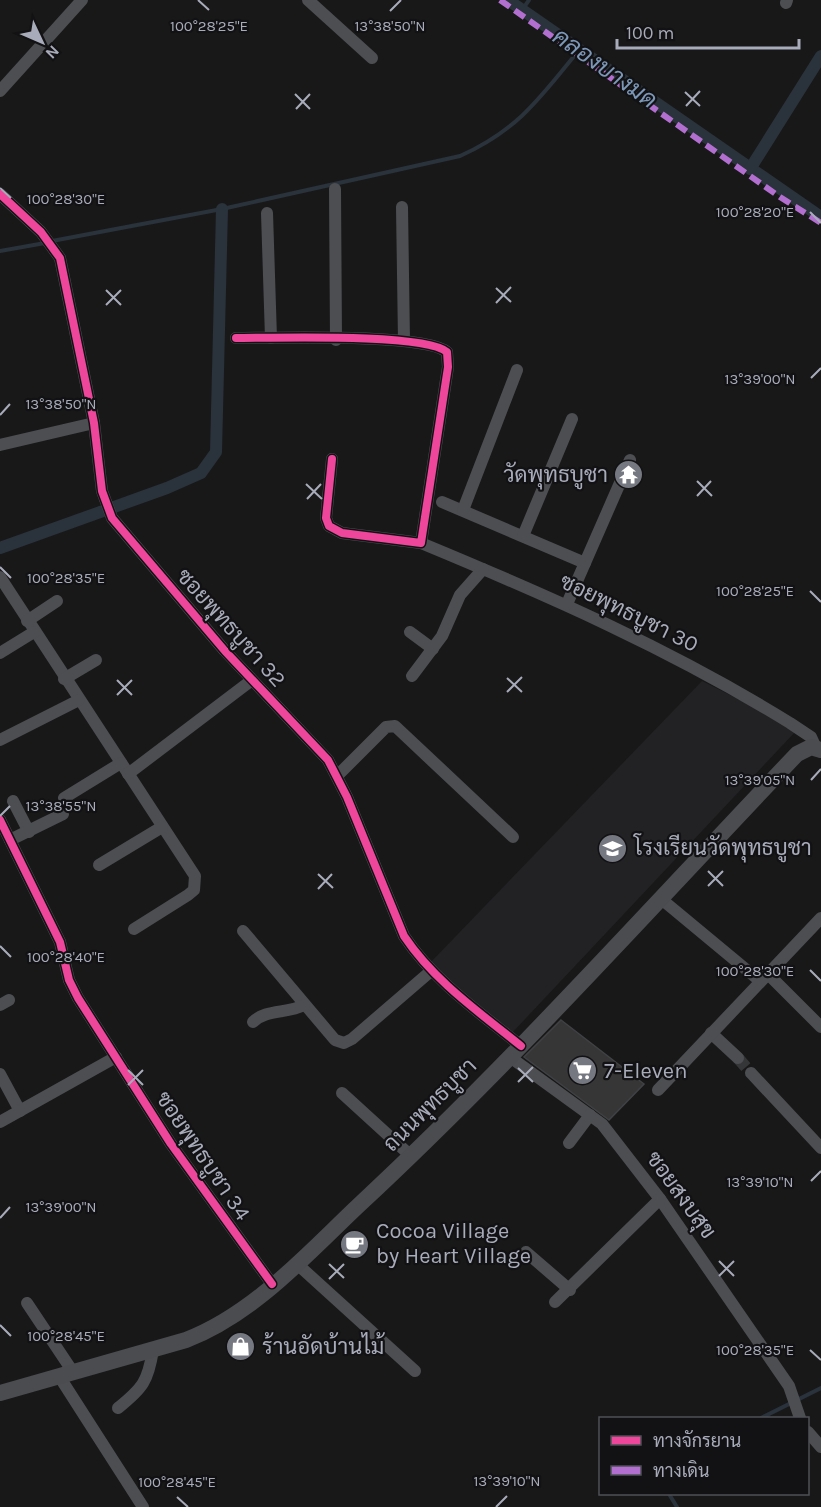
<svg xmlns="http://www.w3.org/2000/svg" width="821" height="1507" font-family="Karla,Sarabun,sans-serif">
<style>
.built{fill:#222224}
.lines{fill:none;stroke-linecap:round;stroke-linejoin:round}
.stream{stroke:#2a323b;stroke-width:4}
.canal{stroke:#2a323b;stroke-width:12}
.building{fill:#363637;stroke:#404144;stroke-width:1.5}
.minor-tunnel{stroke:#353638;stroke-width:12;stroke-dasharray:12 6;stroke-linecap:butt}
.minor{stroke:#4d4e52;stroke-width:12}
.secondary{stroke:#4b4c50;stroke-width:16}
.quiet{stroke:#b36fd0;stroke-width:6;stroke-dasharray:12 6;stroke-linecap:butt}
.cycleway-casing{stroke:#121214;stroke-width:11}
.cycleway{stroke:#ed469a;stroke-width:8}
.ticks{fill:none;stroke:#a8acba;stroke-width:2}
.labels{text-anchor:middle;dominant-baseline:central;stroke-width:4.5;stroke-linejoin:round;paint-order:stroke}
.poi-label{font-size:22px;fill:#a8acba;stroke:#121214;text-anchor:start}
.street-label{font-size:22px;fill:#a8acba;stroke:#121214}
.water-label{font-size:24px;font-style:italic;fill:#7c97b8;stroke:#121214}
.ticks-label{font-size:15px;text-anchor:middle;fill:#a8acba;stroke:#121214;stroke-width:4.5;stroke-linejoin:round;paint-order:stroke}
</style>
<rect width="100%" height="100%" fill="#181818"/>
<polygon class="built" points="702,681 752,706 795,732 511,1034 429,964"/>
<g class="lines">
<g class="stream">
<polyline points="522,10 529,0"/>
<path d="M52 241 222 209 460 156C518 130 540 98 579 50"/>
<polyline points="0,251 45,243"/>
<polyline points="761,1418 821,1388"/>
<polyline points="669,1494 677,1507"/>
</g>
<g class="canal">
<polyline points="508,0 821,217"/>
<polyline points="750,169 821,56"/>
<polyline points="0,548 167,488 201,473 216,452 222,209"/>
</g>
</g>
<polygon class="building" points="561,1020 644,1084 609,1120 524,1057"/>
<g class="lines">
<polyline class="minor-tunnel" points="738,1058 751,1073"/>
<g class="minor">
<polyline points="308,0 372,58"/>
<polyline points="786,3 787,0"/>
<polyline points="0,91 82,0"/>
<polyline points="335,189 336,340"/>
<path d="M0 194 41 232 60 258 94 423 102 491 112 518 225 651 328 760 347 797 404 936C434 981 479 1012 521 1046"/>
<polyline points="402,207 404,341"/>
<polyline points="267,213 271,338"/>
<path d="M236 338C274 338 425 333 447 352L448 367 421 543 342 533 329 526 326 518 332 459"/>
<polyline points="0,445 94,423"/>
<polyline points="442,502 585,563"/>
<polyline points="463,510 517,370"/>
<polyline points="523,536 572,419"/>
<path d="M421 543C549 596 672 650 790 723L811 737 816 748"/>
<polyline points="0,577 195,876 194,890 188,895 134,929"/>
<polyline points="567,604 630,460"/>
<polyline points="27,621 57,601"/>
<polyline points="410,632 433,649"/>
<polyline points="0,653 34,632"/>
<polyline points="412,676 442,636 460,595 483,569"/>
<polyline points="64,679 96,660"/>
<polyline points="0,740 79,700"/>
<polyline points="128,774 252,680"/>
<polyline points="337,776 386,727 395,726 513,837"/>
<polyline points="64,798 121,763"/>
<polyline points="13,801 29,832"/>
<polyline points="0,820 60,942 69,980 78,998 171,1144 272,1284"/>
<polyline points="10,840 63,814"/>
<polyline points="99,865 162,827"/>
<polyline points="660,898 760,981"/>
<polyline points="243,931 335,1040 344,1043 352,1039 431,971"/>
<polyline points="767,973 821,1027"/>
<polyline points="0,1005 9,1000"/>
<path d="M253 1022C266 1009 287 1014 304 1005"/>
<polyline points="711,1033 738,1058"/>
<polyline points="510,1057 602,1124 660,1199 789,1386 800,1418"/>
<polyline points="751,1073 821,1148"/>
<polyline points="0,1074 20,1111"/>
<polyline points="658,1090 821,918"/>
<polyline points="342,1093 411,1156"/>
<polyline points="0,1122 116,1057"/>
<polyline points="569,1143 590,1115"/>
<polyline points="526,1252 570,1290"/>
<polyline points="296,1263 415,1371"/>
<polyline points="555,1302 660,1199"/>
<polyline points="27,1303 73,1372"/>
<polyline points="59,1376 143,1507"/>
<path d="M118 1408C143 1388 148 1381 153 1350"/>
<polyline points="808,1432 821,1447"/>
</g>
<path class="secondary" d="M0 1393 186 1340C254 1314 307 1254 359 1205 513 1062 653 905 797 754L811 747 821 750"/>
<polyline class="quiet" points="500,0 780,197 821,223"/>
<defs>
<g id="cycleway">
<path d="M0 194 41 232 60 258 94 423 102 491 112 518 225 651 328 760 347 797 404 936C434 981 479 1012 521 1046"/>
<path d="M236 338C274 338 425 333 447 352L448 367 421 543 342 533 329 526 326 518 332 459"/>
<polyline points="0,820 60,942 69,980 78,998 171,1144 272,1284"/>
</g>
</defs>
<use href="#cycleway" class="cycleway-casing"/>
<use href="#cycleway" class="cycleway"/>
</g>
<path class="ticks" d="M198 0 209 10M390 11 401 0M685 92 700 106M295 94 310 109M686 106 700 91M296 109 310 94M0 188 11 198M810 212 821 223M496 288 511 302M106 290 121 305M496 303 511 287M106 305 121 290M811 378 821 368M0 415 10 404M697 481 712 496M306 484 322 499M697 496 711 481M307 499 321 484M0 567 11 578M810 591 821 602M507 678 522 692M117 680 132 695M507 692 522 677M117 695 132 680M811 780 821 769M0 816 10 806M708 871 723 886M318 874 333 888M708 886 723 871M318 889 332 874M0 946 11 957M810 970 821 981M518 1068 533 1082M128 1070 143 1085M518 1082 533 1067M128 1085 143 1070M811 1181 821 1171M0 1218 10 1207M719 1261 734 1276M329 1264 344 1278M719 1276 734 1261M329 1279 344 1264M0 1325 11 1336M810 1350 821 1360M177 1497 188 1507M496 1507 507 1496"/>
<defs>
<symbol id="temple-disc" viewBox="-11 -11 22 22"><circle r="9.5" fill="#767881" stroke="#121214"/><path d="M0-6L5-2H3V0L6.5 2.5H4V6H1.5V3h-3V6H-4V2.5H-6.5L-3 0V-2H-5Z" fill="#fff"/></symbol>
<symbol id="school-disc" viewBox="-11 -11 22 22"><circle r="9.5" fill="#767881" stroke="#121214"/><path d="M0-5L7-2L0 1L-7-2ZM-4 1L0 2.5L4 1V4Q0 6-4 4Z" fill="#fff"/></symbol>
<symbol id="supermarket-disc" viewBox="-11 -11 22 22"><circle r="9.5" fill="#767881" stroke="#121214"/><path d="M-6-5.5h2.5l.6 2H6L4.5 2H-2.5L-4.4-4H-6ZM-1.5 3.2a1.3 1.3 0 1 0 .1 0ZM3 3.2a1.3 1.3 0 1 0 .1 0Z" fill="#fff"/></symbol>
<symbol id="cafe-disc" viewBox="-11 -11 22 22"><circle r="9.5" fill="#767881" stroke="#121214"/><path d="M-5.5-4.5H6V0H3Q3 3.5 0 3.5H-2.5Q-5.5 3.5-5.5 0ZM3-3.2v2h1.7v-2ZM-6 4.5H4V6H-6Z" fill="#fff"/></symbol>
<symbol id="shop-disc" viewBox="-11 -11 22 22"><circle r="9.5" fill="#767881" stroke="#121214"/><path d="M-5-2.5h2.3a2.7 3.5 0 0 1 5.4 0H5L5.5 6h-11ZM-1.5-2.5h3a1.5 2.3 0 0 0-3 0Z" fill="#fff"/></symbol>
</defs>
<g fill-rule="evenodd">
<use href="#temple-disc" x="612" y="458" width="33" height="33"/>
<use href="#school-disc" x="596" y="832" width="33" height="33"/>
<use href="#supermarket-disc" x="566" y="1054" width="33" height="33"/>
<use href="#cafe-disc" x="338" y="1228" width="33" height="33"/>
<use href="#shop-disc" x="224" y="1330" width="33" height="33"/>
</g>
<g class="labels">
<g class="poi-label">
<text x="608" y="475" text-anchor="end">วัดพุทธบูชา</text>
<text x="634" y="848">โรงเรียนวัดพุทธบูชา</text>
<text x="604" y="1071">7-Eleven</text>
<text x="376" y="1231">Cocoa Village<tspan x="376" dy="25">by Heart Village</tspan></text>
<text x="262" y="1347">ร้านอัดบ้านไม้</text>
</g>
<g class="street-label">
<text transform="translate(629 613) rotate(26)">ซอยพุทธบูชา 30</text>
<text transform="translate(231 628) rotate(48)">ซอยพุทธบูชา 32</text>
<text transform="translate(430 1105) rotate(-45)">ถนนพุทธบูชา</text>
<text transform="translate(203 1156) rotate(56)">ซอยพุทธบูชา 34</text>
<text transform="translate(681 1195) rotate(54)">ซอยสงบสุข</text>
</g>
<g class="water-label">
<text transform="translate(605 68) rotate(35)">คลองบางมด</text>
</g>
</g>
<g class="ticks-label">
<text x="209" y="31">100°28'25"E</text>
<text x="390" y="31">13°38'50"N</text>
<text x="66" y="204">100°28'30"E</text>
<text x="755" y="217">100°28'20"E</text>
<text x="760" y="384">13°39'00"N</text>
<text x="61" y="409">13°38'50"N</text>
<text x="66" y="583">100°28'35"E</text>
<text x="755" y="596">100°28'25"E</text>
<text x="760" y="785">13°39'05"N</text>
<text x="61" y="811">13°38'55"N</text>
<text x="66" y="962">100°28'40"E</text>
<text x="755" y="976">100°28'30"E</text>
<text x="760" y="1187">13°39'10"N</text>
<text x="61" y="1212">13°39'00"N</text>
<text x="66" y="1341">100°28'45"E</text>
<text x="755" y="1355">100°28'35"E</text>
<text x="507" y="1486">13°39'10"N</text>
<text x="177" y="1487">100°28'45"E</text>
</g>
<rect x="599" y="1417" width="210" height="78" fill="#121214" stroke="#4e5056" stroke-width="1.5"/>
<rect x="611" y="1436" width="30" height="9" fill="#ed469a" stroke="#4e5056" stroke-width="1.5"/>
<text x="653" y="1447" font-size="18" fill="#a8acba">ทางจักรยาน</text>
<rect x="611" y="1466" width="30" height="9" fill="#b36fd0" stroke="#4e5056" stroke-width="1.5"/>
<text x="653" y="1477" font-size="18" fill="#a8acba">ทางเดิน</text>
<g transform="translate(42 42) rotate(134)" stroke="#121214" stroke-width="4.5" paint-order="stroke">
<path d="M0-4.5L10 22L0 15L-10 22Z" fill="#a8acba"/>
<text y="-9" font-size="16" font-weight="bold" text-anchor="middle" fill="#a8acba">N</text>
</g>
<path d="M617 39v9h182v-9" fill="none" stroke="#a8acba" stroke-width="3"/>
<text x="626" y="39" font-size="18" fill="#a8acba" stroke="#121214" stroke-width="4.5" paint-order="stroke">100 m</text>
</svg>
